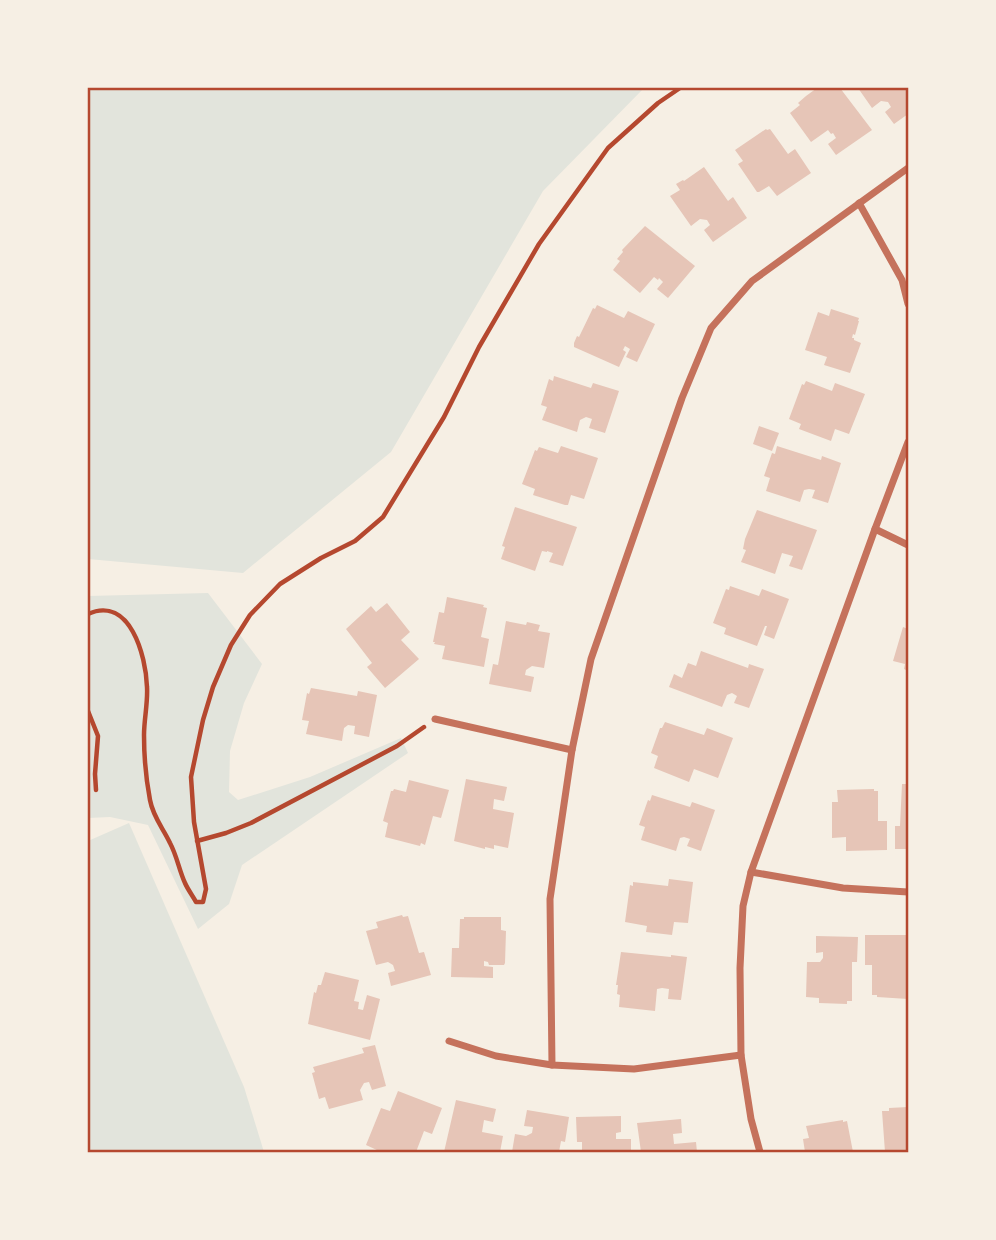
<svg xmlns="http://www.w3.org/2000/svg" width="996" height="1240" font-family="Jost,sans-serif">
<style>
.green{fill:#e2e4dc}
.building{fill:#e6c5b7}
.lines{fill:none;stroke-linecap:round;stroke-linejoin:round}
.path{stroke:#b5482f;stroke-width:4.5}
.minor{stroke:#c5725c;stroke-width:7}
.neatline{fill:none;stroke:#b5482f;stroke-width:2.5}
</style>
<rect width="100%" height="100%" fill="#f6efe4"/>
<g class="green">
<polygon points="88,88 644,88 543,191 391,452 243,573 88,559"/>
<polygon points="208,593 262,664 244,703 230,751 229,792 238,800 310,777 401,738 408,753 242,865 229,904 198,929 148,825 110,817 88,818 88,596"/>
<polygon points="129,823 244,1087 264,1152 88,1152 88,841"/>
</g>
<g class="building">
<polygon points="817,88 840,88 872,130 836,155 828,144 836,138 833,133 831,134 828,130 811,142 790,113 800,105 798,103 806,96"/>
<polygon points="858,88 908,88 908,114 894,124 885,112 891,107 888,102 881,101 872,108"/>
<polygon points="766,129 767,130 770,129 788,154 795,149 811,173 777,196 769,186 759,192 757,192 738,164 743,161 735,150"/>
<polygon points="704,167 728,201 733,197 747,218 713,242 704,230 710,225 707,220 700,219 691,226 670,196 680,190 676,184 683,180 684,181"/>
<polygon points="645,226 695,266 668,298 657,289 663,282 659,278 658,280 654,277 640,293 613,270 620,261 617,259 623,252 622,250"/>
<polygon points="597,305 624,318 628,311 655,324 637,362 626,357 630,349 625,346 623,350 626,352 619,367 574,347 574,343 577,336 579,337 593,308 595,309"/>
<polygon points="831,309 859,318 858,321 859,321 855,335 853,334 852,338 854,338 854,340 861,343 850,373 824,365 827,357 805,350 818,312 829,316"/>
<polygon points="554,376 591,388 593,383 619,391 605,433 589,428 592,419 586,417 580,420 577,432 542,420 547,407 541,405 549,379 553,381"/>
<polygon points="806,381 832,391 835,383 865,394 849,434 835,429 831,441 799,429 801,424 789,419 802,384 804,385"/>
<polygon points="759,426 779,433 772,451 753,444"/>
<polygon points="561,446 598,458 584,499 571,495 568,505 565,505 533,495 535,489 522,484 535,450 537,451 539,447 558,453"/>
<polygon points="777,446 821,460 822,456 841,463 828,503 812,498 815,490 809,489 804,490 800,502 766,491 770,478 764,476 772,453 775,454"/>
<polygon points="515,507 577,527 563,566 549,562 553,553 547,551 547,552 542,551 535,571 501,559 505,547 502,546"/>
<polygon points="757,510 817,530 802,570 789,566 793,556 782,553 775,574 741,562 746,550 743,549 745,539"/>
<polygon points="730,586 759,596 762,589 789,599 774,639 764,635 767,626 765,626 757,646 724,634 726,628 713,623 726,589 729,590"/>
<polygon points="447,597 484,605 483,607 487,608 481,637 489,639 484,667 442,659 445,646 434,644 435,642 433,642 439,612 444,613"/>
<polygon points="387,603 410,632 401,640 419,659 385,688 367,667 372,663 346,629 371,606 376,612"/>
<polygon points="506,621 526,625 527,622 540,625 538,631 550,633 544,668 532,666 526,670 525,675 534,677 531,692 489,684 493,664 498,665"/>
<polygon points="903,627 908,629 908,671 904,669 905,664 893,661"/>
<polygon points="701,651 748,668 749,664 764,669 749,708 734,703 737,696 732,693 727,695 722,707 669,687 674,674 682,678 688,663 696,666"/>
<polygon points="311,688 357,696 358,691 377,695 369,737 354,734 355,726 348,725 344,728 342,741 306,734 309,721 302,720 307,693 309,694"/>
<polygon points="665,722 704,735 707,728 733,738 718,778 694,769 689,782 654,768 658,756 651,753 660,728 662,728"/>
<polygon points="466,779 507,787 504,801 494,799 493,809 514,813 508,848 494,845 494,849 485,847 485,849 454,841"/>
<polygon points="409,780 449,790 441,818 433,816 425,845 421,843 420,846 385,837 388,823 383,821 391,791 393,791 394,789 406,792"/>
<polygon points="902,784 908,784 908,849 895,849 895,826 900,826"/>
<polygon points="874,789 874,791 878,791 878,821 887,821 887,850 846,851 846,837 832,838 832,802 838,802 837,790"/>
<polygon points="652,795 690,807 692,802 715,810 701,851 687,846 690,839 684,837 680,838 676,851 641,840 645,827 639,825 648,800 650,801"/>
<polygon points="669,879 693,882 688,923 674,922 672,935 646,932 647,926 625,922 630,885 633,886 633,882 668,886"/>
<polygon points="402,915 403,917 408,916 419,953 424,952 431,975 391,986 388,973 395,971 393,965 388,962 376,965 366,931 378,928 376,922"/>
<polygon points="464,917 501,917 501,930 506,931 505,963 504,965 489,965 488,962 484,961 484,966 493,967 493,978 451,977 452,948 459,948 460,919 464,919"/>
<polygon points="865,935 908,935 908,999 877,997 877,995 872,995 872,965 865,965"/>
<polygon points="816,936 858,937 857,962 852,962 852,1001 847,1001 847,1004 819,1003 819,998 806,997 807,962 820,962 823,958 823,952 816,953"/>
<polygon points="621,952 671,957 671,955 687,957 681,1000 668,999 669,989 662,988 657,989 655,1011 619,1007 620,995 617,994 618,985 616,985"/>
<polygon points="325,972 359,980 354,1001 359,1002 358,1009 363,1010 367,995 380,999 370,1040 308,1024 314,992 316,993 318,985 321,985"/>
<polygon points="375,1045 386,1086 372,1090 369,1082 364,1083 360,1090 363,1100 329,1109 325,1097 319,1099 312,1073 315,1072 313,1067 364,1053 362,1048"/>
<polygon points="398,1091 442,1108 432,1134 424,1131 416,1152 378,1152 379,1151 366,1145 381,1108 390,1111"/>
<polygon points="456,1100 496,1109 493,1122 484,1120 482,1132 503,1136 500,1152 444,1152"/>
<polygon points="908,1107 908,1152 885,1152 882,1111 889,1111 889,1108"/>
<polygon points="527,1110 569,1117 565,1142 561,1141 559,1152 512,1152 515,1134 526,1136 532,1133 533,1127 524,1126"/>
<polygon points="621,1116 621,1132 616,1133 616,1139 631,1139 631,1152 582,1152 582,1142 577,1142 576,1117"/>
<polygon points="681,1119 682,1133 673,1134 674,1144 696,1142 697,1152 641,1152 637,1123"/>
<polygon points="843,1120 843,1122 847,1121 853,1152 805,1152 803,1139 809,1138 806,1126"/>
</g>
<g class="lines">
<g class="path">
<path d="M88 614C130 595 146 656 147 687 148 703 144 719 144 735 144 757 146 779 150 800 153 817 163 828 170 843 177 856 179 870 185 883 188 890 193 896 196 902H203L206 889 194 822 191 777 203 720 213 687 231 645 250 615 280 584 321 558 355 541 383 517 444 417 479 347 539 244 608 148 658 103 680 88"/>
<polyline points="88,711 98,736 95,774 96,790"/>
<polyline points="197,841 226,833 251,823 397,746 424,727"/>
</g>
<g class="minor">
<polyline points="859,203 902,280 908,304"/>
<polyline points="875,529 908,545"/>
<polyline points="435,719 572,750"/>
<polyline points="751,872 843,888 908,892"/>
<polyline points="449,1041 496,1056 552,1065 634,1069 741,1055"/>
<polyline points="552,1065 550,899 572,750 591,659 682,398 711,328 752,281 908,168"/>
<polyline points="760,1152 751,1119 741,1055 740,968 743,906 751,872 875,529 908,442"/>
</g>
</g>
<rect width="996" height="1240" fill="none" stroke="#f6efe4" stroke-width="178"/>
<rect x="89" y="89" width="818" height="1062" class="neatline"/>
</svg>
